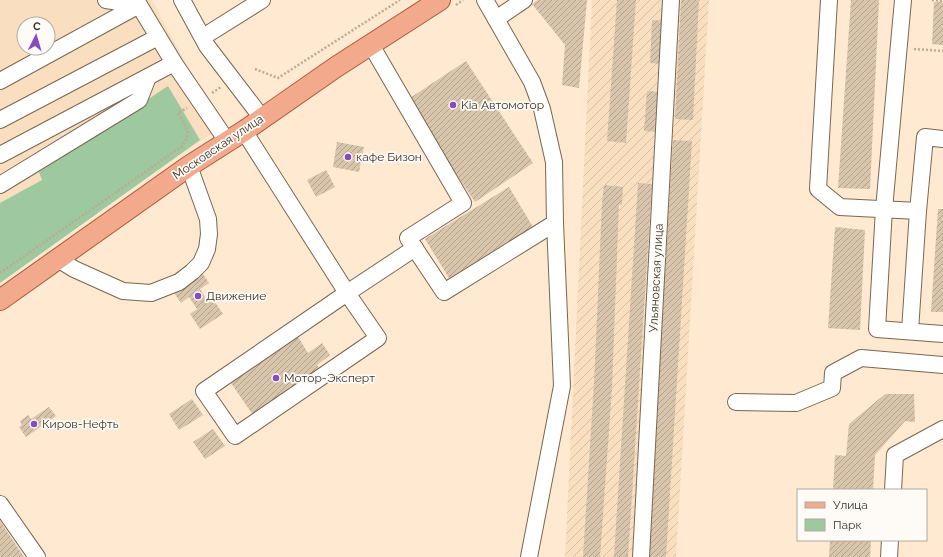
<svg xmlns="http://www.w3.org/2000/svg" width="943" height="557" font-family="Raleway,sans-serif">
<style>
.built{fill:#f9dfbf;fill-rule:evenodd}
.industrial{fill:url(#industrial-furrows)}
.green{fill:#9ec89d}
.building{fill:url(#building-hatch)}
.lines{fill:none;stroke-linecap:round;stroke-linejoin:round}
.minor-casing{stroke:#796751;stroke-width:18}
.major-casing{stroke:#ac5b37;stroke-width:22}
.path{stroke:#bcaa97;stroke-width:2.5;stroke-dasharray:2 2;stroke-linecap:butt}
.minor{stroke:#fff;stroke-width:16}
.major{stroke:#f2a98c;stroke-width:20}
.poi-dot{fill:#884abf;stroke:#fefaf5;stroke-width:1.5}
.labels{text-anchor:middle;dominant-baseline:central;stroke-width:3.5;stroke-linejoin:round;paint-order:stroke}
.poi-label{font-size:12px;fill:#3b3329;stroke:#fefaf5;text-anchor:start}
.street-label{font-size:12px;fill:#3b3329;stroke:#fefaf5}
</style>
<defs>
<pattern id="industrial-furrows" width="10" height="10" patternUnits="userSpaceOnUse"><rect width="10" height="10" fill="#f9dfbf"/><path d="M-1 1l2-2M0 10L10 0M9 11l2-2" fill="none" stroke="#d6c0a4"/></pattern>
<pattern id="building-hatch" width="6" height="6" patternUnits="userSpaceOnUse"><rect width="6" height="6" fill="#d9c5ac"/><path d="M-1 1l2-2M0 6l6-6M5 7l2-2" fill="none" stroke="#b1a18c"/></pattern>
</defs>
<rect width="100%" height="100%" fill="#ffe9d0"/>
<path class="built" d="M0 0H152L220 128 0 279ZM24 24H48V48H24Z"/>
<polygon class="industrial" points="592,0 709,0 676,557 565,557"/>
<polygon class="green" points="168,86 200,140 0,283 0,203 42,180 39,172"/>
<g class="building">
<polygon points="538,0 587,0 579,88 562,85 565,45 532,4"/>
<polygon points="617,0 636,0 626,143 607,141"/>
<polygon points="681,0 699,0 693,120 675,119"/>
<polygon points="851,0 879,0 870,189 838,188"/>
<polygon points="934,2 943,2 943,45 932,44"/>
<polygon points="652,20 666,21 663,64 650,63"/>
<polygon points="466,61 533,163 475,202 407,100"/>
<polygon points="647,91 661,92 658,132 644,131"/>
<polygon points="673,140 692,141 666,557 648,557"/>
<polygon points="337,142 364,147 359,172 333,167"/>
<polygon points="326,170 335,187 316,197 307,180"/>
<polygon points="638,183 652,184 628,557 614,557"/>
<polygon points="604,185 623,187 622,205 619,204 612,388 600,557 583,557 594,383 602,203"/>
<polygon points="509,187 533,227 449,278 425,239"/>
<polygon points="938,209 943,209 943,312 931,312"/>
<polygon points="835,227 865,230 860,330 828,328"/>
<polygon points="201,271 209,283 200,289 208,302 213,299 223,314 200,329 190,314 197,309 189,297 181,303 172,290"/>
<polygon points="298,337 308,353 322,343 330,355 317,365 322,372 255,418 231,383"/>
<polygon points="885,394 914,394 915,422 905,421 875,455 873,490 833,490 835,455 846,456 849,424"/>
<polygon points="192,399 203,415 179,430 169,414"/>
<polygon points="49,407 56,416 26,437 19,427 22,425 20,421 28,415 31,419"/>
<polygon points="213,429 225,446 205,459 193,442"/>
<polygon points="0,521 24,557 0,557"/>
<polygon points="830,540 871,540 870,557 829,557"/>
</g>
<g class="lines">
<defs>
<g id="minor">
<polyline points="106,0 139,5"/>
<polyline points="182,0 207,46 262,118"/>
<polyline points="829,0 818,189 840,207 918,211 925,137 943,139"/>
<polyline points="903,0 884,209 877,329 943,334"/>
<polyline points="496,19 524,0"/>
<polyline points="203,37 262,0"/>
<polyline points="371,45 463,203 408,238 444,292 555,223 554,162 542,109 532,82 485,0"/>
<polyline points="0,81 139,5 174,63 227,141"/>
<polyline points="0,120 158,37"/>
<polyline points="244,131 347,293 204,391 235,436 378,338 347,293 415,248"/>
<polyline points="0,155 174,63"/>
<polyline points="0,185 139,100 148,77"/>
<polyline points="58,259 74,269 123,291 151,293 179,282 192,272 201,263 207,249 209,234 208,219 189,166"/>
<polyline points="910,331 918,211"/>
<polyline points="736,402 796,403 832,388 833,373 861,358 943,365"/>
<polyline points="893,490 895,455 943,429"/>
<polyline points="0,504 37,557"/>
<polyline points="529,557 562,386 555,223"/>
<polyline points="641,557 671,0"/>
<polyline points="889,557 890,540"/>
</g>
<polyline id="major" points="0,300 189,166 244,131 336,67 440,0"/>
</defs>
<use href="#minor" class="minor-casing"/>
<use href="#major" class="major-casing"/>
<g class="path">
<polyline points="932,0 943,1"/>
<polyline points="456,5 463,0"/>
<polyline points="914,49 943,51"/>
<polyline points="255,69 278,78 400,0"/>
<polyline points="212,93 221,87"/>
<path d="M0 273 181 147C193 133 186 128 178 113L187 108"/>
</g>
<use href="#minor" class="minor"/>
<use href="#major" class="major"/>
</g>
<g class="poi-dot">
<circle cx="453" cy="105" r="4"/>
<circle cx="348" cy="157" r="4"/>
<circle cx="198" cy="296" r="4"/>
<circle cx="276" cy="378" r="4"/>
<circle cx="34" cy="424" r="4"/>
</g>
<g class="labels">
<g class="poi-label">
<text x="461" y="105">Kia Автомотор</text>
<text x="356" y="157">кафе Бизон</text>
<text x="206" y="296">Движение</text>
<text x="284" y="378">Мотор-Эксперт</text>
<text x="42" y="424">Киров-Нефть</text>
</g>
<g class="street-label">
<text transform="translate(218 147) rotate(-34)">Московская улица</text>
<text transform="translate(656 278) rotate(-87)">Ульяновская улица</text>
</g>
</g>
<rect x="797" y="489" width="130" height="52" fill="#fefaf5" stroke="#b0aaa3"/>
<rect x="805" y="502" width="20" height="6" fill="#f2a98c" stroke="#b0aaa3"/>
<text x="833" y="509" font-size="12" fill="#3b3329">Улица</text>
<rect x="805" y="519" width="20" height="12" fill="#9ec89d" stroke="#b0aaa3"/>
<text x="833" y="529" font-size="12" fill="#3b3329">Парк</text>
<g transform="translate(36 36) rotate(5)"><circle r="19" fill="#fefaf5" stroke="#b0aaa3"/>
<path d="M0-3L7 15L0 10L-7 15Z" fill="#884abf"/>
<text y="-6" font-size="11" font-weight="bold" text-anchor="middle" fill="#3b3329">С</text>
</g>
</svg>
